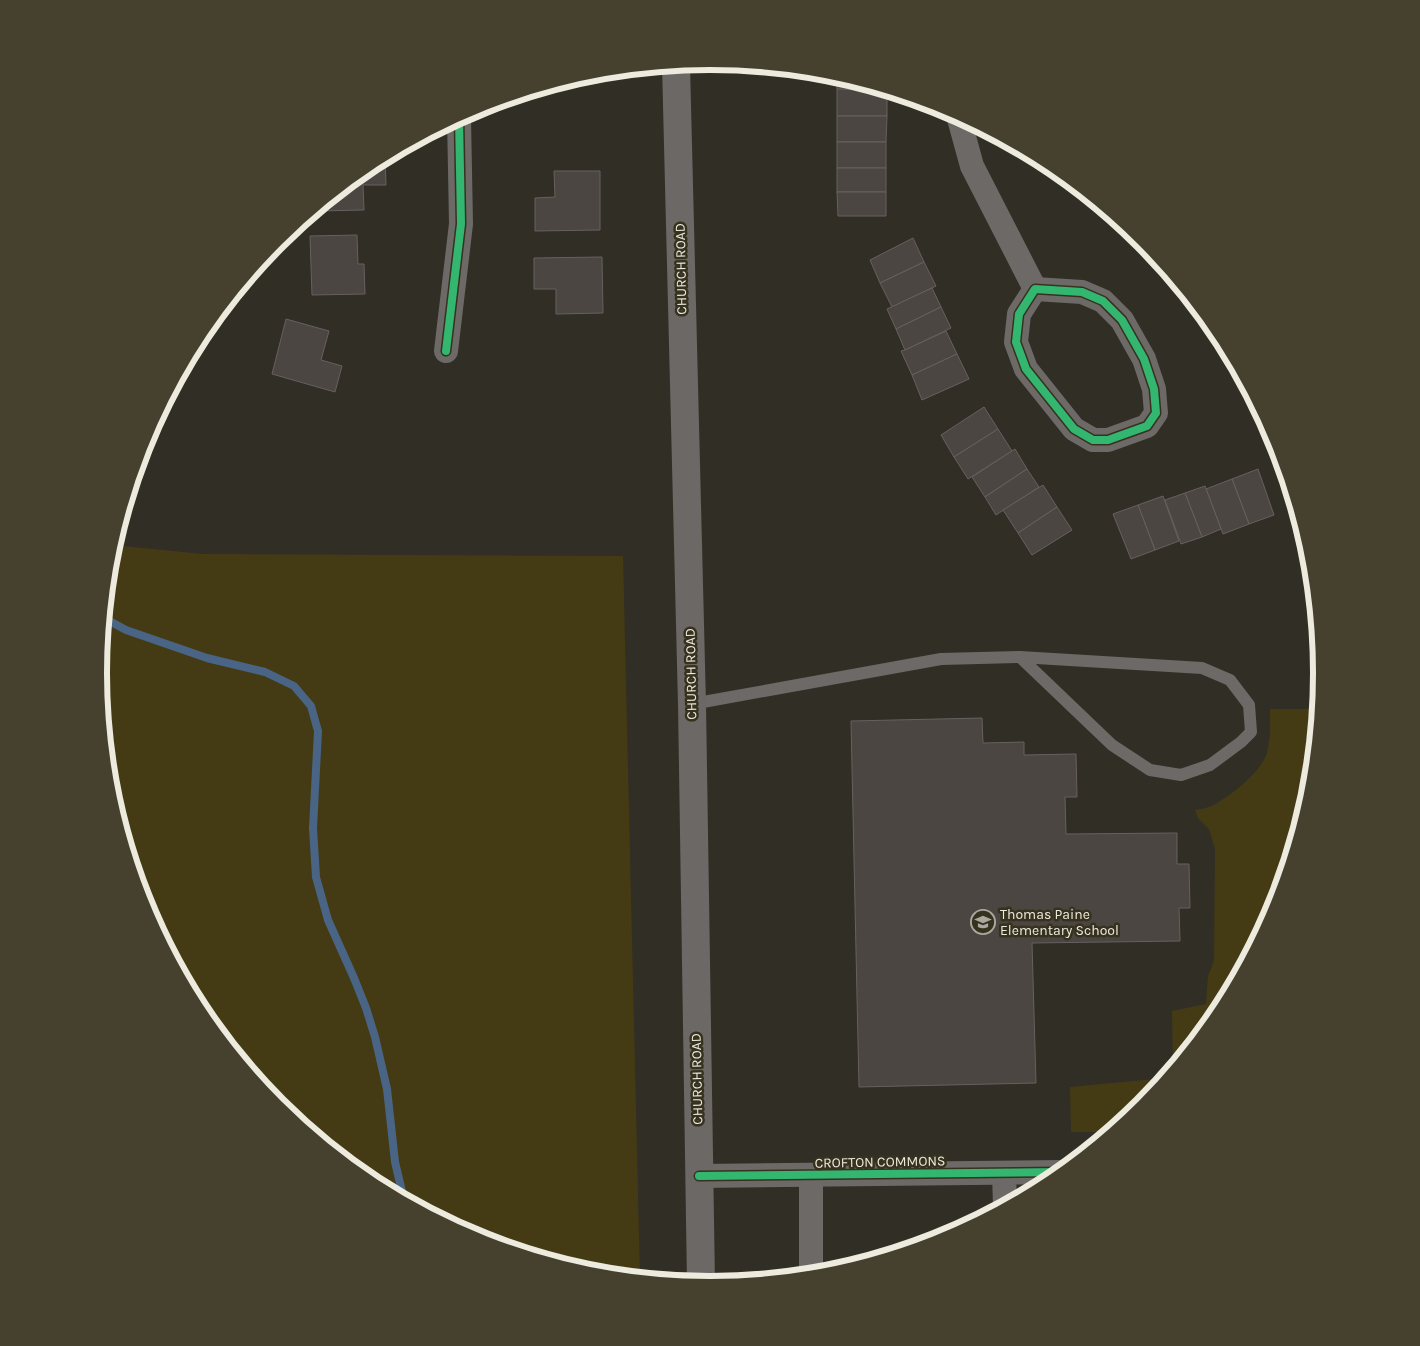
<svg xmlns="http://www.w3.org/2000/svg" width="1420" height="1346" font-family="Karla,sans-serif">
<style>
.green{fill:#443b15}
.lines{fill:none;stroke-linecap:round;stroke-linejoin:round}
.stream{stroke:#496485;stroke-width:8}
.building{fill:#4b4642;stroke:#66615f}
.service{stroke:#6c6967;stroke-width:12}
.minor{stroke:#6c6967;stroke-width:24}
.primary{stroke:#6c6865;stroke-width:28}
.cycleway-casing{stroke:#37321f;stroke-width:11}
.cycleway{stroke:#33b770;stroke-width:8}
.labels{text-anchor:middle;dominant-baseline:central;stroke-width:5;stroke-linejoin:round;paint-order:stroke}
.street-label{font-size:14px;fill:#edeade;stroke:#37321f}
.poi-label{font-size:14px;fill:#edeade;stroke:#37321f;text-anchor:start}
.rim{fill:none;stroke:#edeade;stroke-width:6}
</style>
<rect width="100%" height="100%" fill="#312e25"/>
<g class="green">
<polygon points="113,545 203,554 623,556 640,1278 590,1273 476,1238 370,1181 277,1105 201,1013 145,907 110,792 98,673 110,553"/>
<path d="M1270 709H1318L1310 793 1275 907 1218 1013 1173 1069 1172 1011 1206 1004 1208 976 1214 961 1215 849 1209 829 1198 818 1195 810C1203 809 1210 807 1217 803 1233 794 1263 770 1267 752 1271 738 1270 723 1270 709Z"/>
<polygon points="1165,1078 1142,1106 1111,1132 1071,1132 1070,1087"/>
</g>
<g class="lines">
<polyline class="stream" points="104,618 126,630 207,658 265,672 294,686 311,706 318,731 313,828 316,877 328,920 354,978 366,1008 375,1037 387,1089 395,1162 404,1200"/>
</g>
<g class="building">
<polygon points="837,75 884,90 837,89"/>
<polygon points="837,89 887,91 887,116 837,116"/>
<polygon points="837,116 887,116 886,142 837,142"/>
<rect x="837" y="142" width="49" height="26"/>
<polygon points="385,157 386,185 363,185 364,210 318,211 318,207 370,164"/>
<rect x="837" y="168" width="49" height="24"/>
<polygon points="554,171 600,171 600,230 535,231 535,198 555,197"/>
<polygon points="837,192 886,192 886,216 838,216"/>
<polygon points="357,235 358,264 364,264 365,294 312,295 310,236"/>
<polygon points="913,238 924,262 880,283 870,260"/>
<polygon points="602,257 603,313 556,314 556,289 534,289 534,258"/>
<polygon points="924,262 936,286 892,307 880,283"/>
<polygon points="932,288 941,307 896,329 887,309"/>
<polygon points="941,307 951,328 905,350 896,329"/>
<polygon points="286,319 329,331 321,360 342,366 335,392 272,374"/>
<polygon points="946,331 957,354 912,375 901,351 905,350"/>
<polygon points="957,354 969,379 922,400 912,375"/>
<polygon points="984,407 998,429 954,457 941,435"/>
<polygon points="998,429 1012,451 968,479 954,457"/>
<polygon points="1015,449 1027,469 985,497 972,477"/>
<polygon points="1027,469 1039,487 996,515 985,497"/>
<polygon points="1258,469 1274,515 1249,524 1232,479"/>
<polygon points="1232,479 1249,524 1223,534 1206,489"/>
<polygon points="1043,485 1057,507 1018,533 1003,510"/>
<polygon points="1205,486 1221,529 1202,537 1185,493"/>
<polygon points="1185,493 1202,537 1181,544 1165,500"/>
<polygon points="1163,496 1179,541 1155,550 1138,505"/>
<polygon points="1138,505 1155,550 1131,559 1113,514"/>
<polygon points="1057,507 1072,530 1032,555 1018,533"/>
<polygon points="982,718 983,743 1024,742 1024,755 1076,754 1077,797 1065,797 1066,834 1177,833 1177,864 1189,864 1190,908 1179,908 1180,941 1032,943 1036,1083 859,1087 851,721"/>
</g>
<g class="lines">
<g class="service">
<polygon points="1020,657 1202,668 1230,680 1249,705 1251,732 1241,742 1210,765 1181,775 1150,770 1112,745"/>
<polyline points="692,704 941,659 1020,657"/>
</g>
<g class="minor">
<polyline points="958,115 972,166 1035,289"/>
<polygon points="1035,289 1082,292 1103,301 1122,320 1144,359 1154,389 1156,413 1147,426 1108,440 1093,440 1074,429 1026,369 1016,342 1019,314"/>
<polyline points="446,351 461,224 459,117"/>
<polyline points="1004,1173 1005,1206"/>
<polyline points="699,1176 1061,1172"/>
<polyline points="811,1275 811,1175"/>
</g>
<polyline class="primary" points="676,65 692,704 701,1284"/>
<defs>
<g id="cycleway">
<polygon points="1035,289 1082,292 1103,301 1122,320 1144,359 1154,389 1156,413 1147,426 1108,440 1093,440 1074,429 1026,369 1016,342 1019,314"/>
<polyline points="446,351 461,224 459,117"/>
<polyline points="699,1176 1061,1172"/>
</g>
</defs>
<use href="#cycleway" class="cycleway-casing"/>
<use href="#cycleway" class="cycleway"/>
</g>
<defs>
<symbol id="school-ring" viewBox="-11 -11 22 22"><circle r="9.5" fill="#37321f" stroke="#aba89d" stroke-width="1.5"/><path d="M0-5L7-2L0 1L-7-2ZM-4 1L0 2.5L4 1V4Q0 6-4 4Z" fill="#aba89d"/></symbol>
</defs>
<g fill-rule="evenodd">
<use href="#school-ring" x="969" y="908" width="28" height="28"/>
</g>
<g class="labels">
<g class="street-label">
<text transform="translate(681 269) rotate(-91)">CHURCH ROAD</text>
<text transform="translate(691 674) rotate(-91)">CHURCH ROAD</text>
<text transform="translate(697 1079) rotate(-91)">CHURCH ROAD</text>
<text transform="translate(880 1162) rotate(-1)">CROFTON COMMONS</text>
</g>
<g class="poi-label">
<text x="1000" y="914">Thomas Paine<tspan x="1000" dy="16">Elementary School</tspan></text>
</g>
</g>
<path d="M0 0H1420V1346H0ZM107 673a603 603 0 1 1 1206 0a603 603 0 1 1-1206 0Z" fill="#46412e" fill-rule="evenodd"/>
<path class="rim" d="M107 673a603 603 0 1 1 1206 0a603 603 0 1 1-1206 0Z"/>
</svg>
